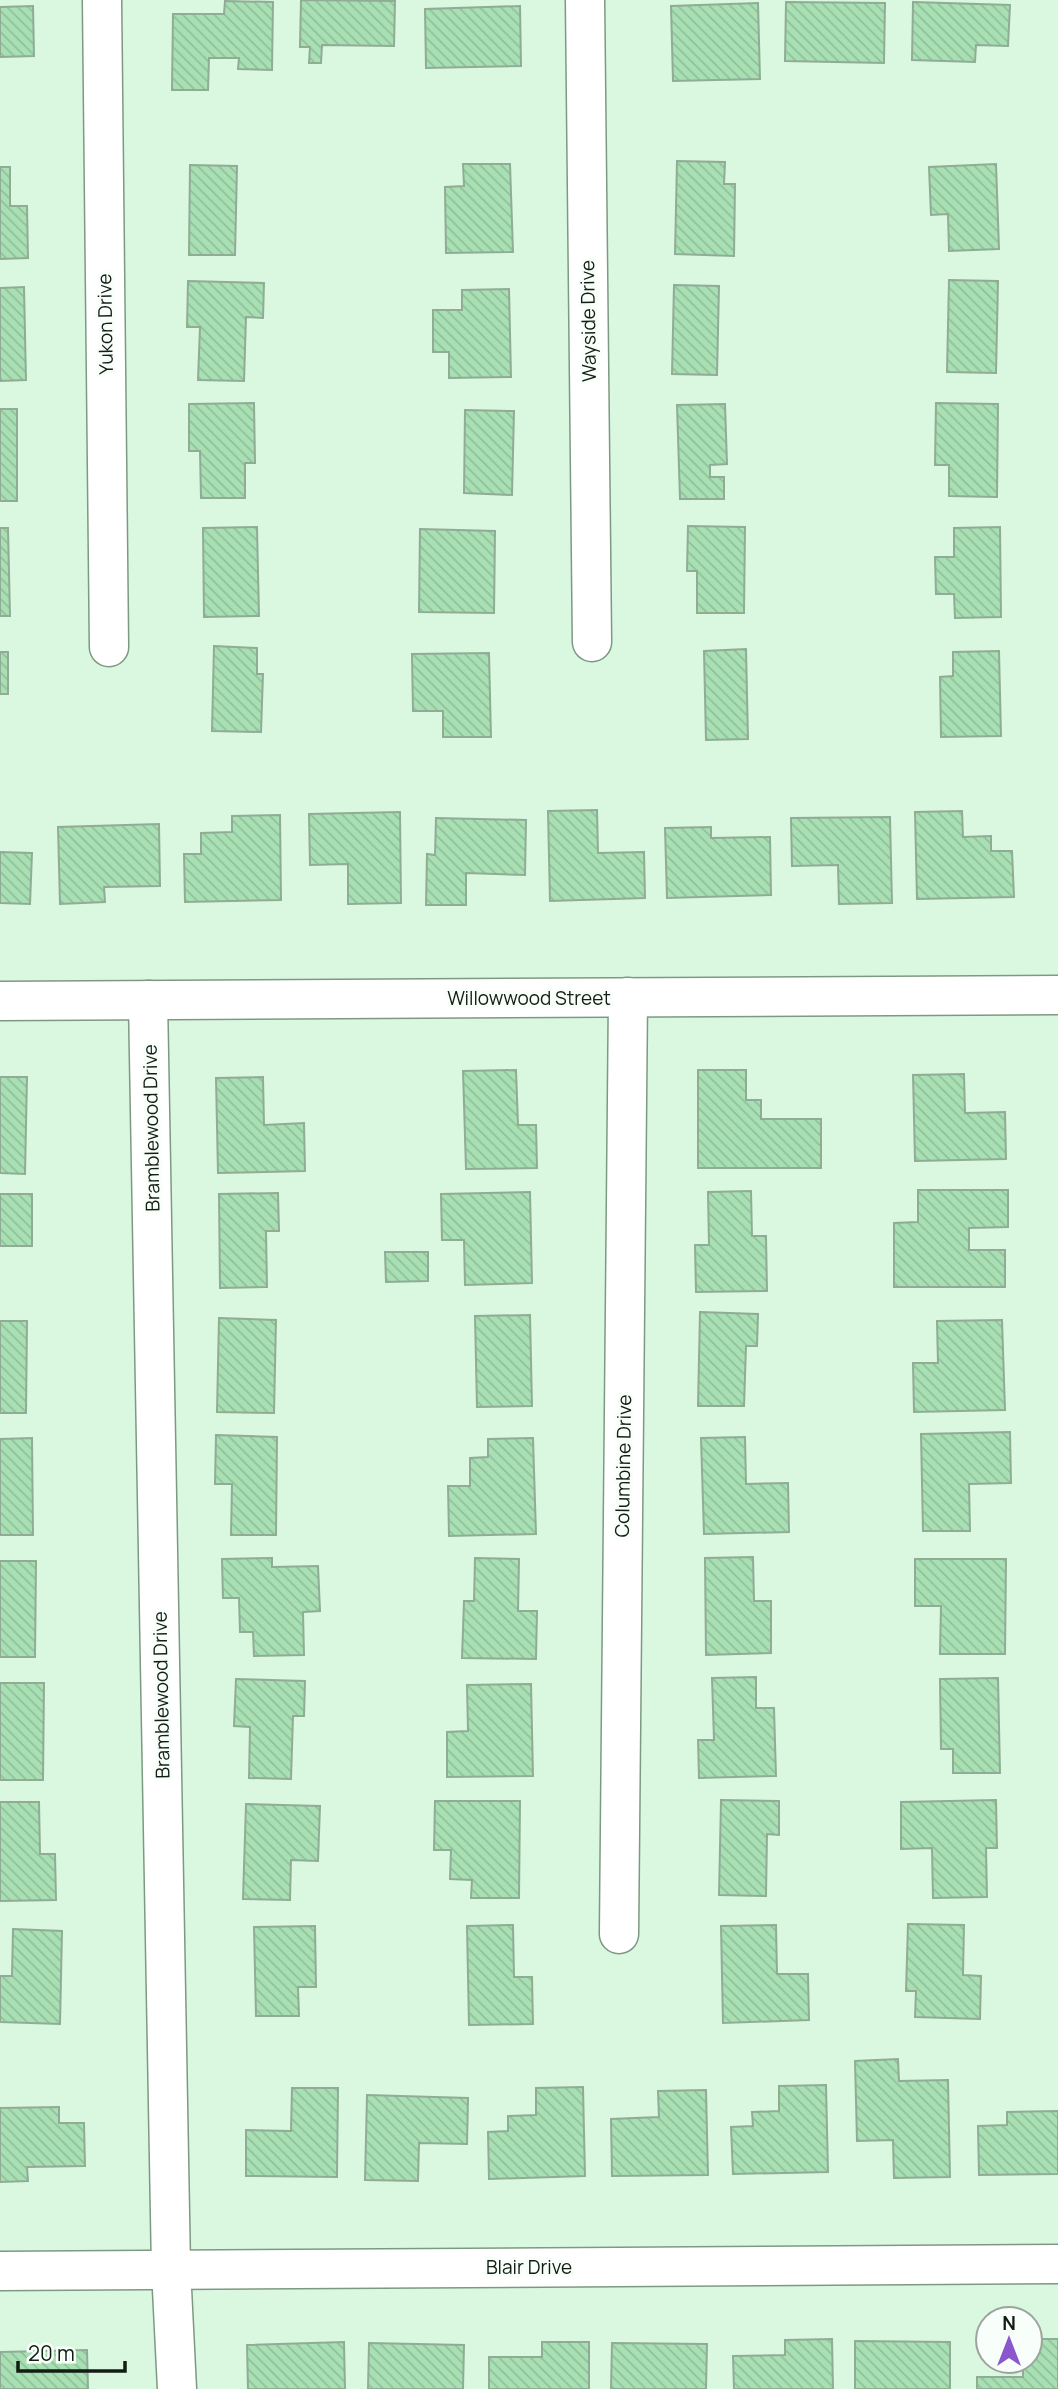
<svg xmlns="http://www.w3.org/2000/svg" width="1058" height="2389" font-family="Manrope,sans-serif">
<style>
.building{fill:url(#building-back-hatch);stroke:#90ac95;stroke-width:2}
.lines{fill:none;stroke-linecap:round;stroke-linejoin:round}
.minor-casing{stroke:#7e9983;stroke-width:41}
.minor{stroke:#fff;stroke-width:38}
.labels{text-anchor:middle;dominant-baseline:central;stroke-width:6;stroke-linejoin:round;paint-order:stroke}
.street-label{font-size:19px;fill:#121d14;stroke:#f8fef9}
</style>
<defs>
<pattern id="building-back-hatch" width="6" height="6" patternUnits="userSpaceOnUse" patternTransform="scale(1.75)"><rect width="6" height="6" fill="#a8e0b4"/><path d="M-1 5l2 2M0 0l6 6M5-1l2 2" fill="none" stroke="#90c09a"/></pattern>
</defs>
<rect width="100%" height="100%" fill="#daf8e0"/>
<g class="building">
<polygon points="301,0 395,1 394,46 322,45 321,63 309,63 310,47 300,47"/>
<polygon points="225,1 273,2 272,70 238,69 239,58 209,58 208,90 172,90 173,14 224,14"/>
<polygon points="786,2 885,3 884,63 785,61"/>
<polygon points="913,2 1010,5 1008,46 976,45 975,62 912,60"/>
<polygon points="758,3 760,79 673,81 671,6"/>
<polygon points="33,6 34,56 0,57 0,7"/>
<polygon points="520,6 521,66 426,68 425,9"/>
<polygon points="677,161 725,162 724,184 735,184 734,256 675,254"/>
<polygon points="463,164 510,164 513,252 446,253 445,187 464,186"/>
<polygon points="996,164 999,249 949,251 948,214 931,215 929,167"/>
<polygon points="190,165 237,166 235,255 189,255"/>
<polygon points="0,167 10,167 10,206 27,206 28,258 0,259"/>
<polygon points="949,280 998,281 996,373 947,372"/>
<polygon points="188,281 264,283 263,318 246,317 244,381 198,380 200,327 187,327"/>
<polygon points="674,285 719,286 717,375 672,374"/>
<polygon points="24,287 26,380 0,381 0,288"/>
<polygon points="509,289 511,377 449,378 449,352 433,352 433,310 462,310 462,290"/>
<polygon points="254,403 255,463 245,463 245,498 201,498 200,451 189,451 189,404"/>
<polygon points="936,403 998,404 997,497 949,496 949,465 935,465"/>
<polygon points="725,404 727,464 710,465 710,477 724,477 724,499 680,499 677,405"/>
<rect x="0" y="409" width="17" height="92"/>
<polygon points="465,410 514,411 512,495 464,493"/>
<polygon points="688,526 745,527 744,613 697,613 697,571 687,571"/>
<polygon points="257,527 259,616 204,617 203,528"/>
<polygon points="1000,527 1001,617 955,618 954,594 936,594 935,557 954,557 954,528"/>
<polygon points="0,528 8,528 10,616 0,616"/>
<polygon points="420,529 495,531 494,613 419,612"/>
<polygon points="214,646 257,648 257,674 263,674 261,732 212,731"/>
<polygon points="746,649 748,739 706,740 704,651"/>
<polygon points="999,651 1001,736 941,737 940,677 953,676 953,652"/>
<rect x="0" y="652" width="8" height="42"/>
<polygon points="489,653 491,737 443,737 443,711 413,711 412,654"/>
<polygon points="597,810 598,853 644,852 645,898 550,901 548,811"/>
<polygon points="962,811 963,837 991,836 991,851 1012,851 1014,897 917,899 915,812"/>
<polygon points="400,812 401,903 348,904 348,864 310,865 309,814"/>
<polygon points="280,815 281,900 185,902 184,854 201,854 201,833 232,832 232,816"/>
<polygon points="890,817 892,903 839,904 838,865 792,866 791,818"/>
<polygon points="436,818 526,820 525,875 466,873 466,905 426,905 427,854 435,855"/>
<polygon points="159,824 160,886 104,887 105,902 60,904 58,827"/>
<polygon points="711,827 711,838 770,837 771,895 667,898 665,828"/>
<polygon points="0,852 32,853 30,904 0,903"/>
<polygon points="516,1070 518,1125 536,1125 537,1168 466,1169 463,1071"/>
<polygon points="698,1070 746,1070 746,1100 761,1100 761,1119 821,1119 821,1168 698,1168"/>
<polygon points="964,1074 965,1113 1005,1112 1006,1159 915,1161 913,1075"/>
<polygon points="0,1077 27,1077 25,1174 0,1173"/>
<polygon points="263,1077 264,1125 304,1123 305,1171 218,1173 216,1078"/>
<polygon points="918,1190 1008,1190 1008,1227 969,1228 969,1250 1005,1250 1005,1287 894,1287 894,1223 918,1222"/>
<polygon points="751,1191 752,1236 766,1236 767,1291 696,1292 695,1245 709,1245 708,1192"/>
<polygon points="530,1192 532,1283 465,1285 464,1240 442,1240 441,1194"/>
<polygon points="278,1193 279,1231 266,1231 267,1287 220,1288 219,1194"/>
<rect x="0" y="1194" width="32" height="52"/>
<polygon points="385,1252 428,1252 428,1281 386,1282"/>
<polygon points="700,1312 758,1314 757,1346 746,1346 744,1406 698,1406"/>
<polygon points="530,1315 532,1406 477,1407 475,1316"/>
<polygon points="219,1318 276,1320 274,1413 217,1412"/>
<polygon points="1002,1320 1005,1410 914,1412 913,1363 938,1363 937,1321"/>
<polygon points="0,1321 27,1321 26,1413 0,1413"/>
<polygon points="1010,1432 1011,1483 969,1484 970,1531 923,1531 921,1434"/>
<polygon points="216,1435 277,1437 276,1535 231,1535 232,1484 215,1484"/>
<polygon points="745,1437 746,1484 788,1483 789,1532 704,1534 701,1438"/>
<polygon points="32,1438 33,1535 0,1535 0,1439"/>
<polygon points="533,1438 536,1534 449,1536 448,1486 470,1486 470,1458 488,1457 488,1439"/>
<polygon points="753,1557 754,1601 771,1601 771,1653 706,1655 705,1558"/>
<polygon points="272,1558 272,1567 318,1566 320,1611 303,1612 304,1655 254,1656 253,1632 240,1632 239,1598 223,1598 222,1559"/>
<polygon points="475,1558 519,1559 518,1611 537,1611 536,1659 462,1658 464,1601 474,1601"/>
<polygon points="915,1559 1006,1559 1005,1654 940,1654 941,1606 915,1606"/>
<polygon points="0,1561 36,1561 35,1657 0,1657"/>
<polygon points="756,1677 756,1708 774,1708 776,1776 699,1778 698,1740 714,1740 712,1678"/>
<polygon points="998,1678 1000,1773 953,1773 953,1749 941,1749 940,1679"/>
<polygon points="236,1679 305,1681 304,1716 293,1716 291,1779 249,1778 250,1727 234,1726"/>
<polygon points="0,1683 44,1683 43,1780 0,1780"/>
<polygon points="531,1684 533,1776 447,1777 447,1732 468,1731 467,1685"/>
<polygon points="721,1800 779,1801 779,1835 767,1834 766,1896 719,1895"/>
<polygon points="996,1800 997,1848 986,1848 987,1897 933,1898 932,1848 901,1849 901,1802"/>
<polygon points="435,1801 520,1801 519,1898 471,1898 472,1880 450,1879 451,1850 434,1850"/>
<polygon points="0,1802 39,1802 40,1854 55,1854 56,1900 0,1901"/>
<polygon points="246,1804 320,1806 318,1861 291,1860 290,1900 243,1899"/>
<polygon points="908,1924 964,1925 963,1975 981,1976 980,2019 915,2017 916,1991 906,1991"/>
<polygon points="513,1925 514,1977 532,1977 533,2024 469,2025 467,1926"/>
<polygon points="776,1925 777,1974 808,1974 809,2020 723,2023 721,1926"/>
<polygon points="315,1926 316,1987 298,1987 299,2016 256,2016 254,1927"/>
<polygon points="13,1929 62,1931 60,2024 0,2022 0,1976 12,1976"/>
<polygon points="898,2059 899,2081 948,2080 950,2177 894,2178 893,2140 857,2141 855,2061"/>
<polygon points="826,2085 828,2172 733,2174 731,2127 753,2126 752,2112 779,2111 779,2086"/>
<polygon points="583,2087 585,2176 489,2179 488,2132 508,2131 508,2116 536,2115 536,2088"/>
<polygon points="292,2088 338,2088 337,2177 246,2176 246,2130 291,2131"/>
<polygon points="706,2090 708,2175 612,2176 611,2119 659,2117 658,2091"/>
<polygon points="367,2095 468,2098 467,2144 419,2143 418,2181 365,2180"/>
<polygon points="59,2107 59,2123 84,2123 85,2166 27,2167 28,2181 0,2182 0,2108"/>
<polygon points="1058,2111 1058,2174 979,2175 978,2126 1007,2125 1007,2112"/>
<polygon points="832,2339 833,2389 734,2389 733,2356 785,2355 785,2340"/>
<polygon points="1030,2339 1058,2339 1058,2389 977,2389 977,2377 1023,2377 1023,2361 1030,2361"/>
<polygon points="855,2341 950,2342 950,2389 855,2389"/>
<polygon points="344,2342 345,2389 248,2389 247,2345"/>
<polygon points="542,2342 589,2342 589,2389 489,2389 489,2357 542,2357"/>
<polygon points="369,2343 464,2345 463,2389 368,2389"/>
<polygon points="612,2343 707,2344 706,2389 611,2389"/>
<polygon points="87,2350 88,2389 0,2389 0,2352"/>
</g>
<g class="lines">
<defs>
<g id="minor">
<polyline points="102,0 109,647"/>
<polyline points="585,0 592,642"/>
<polyline points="148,1000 171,2269 177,2389"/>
<polyline points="0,1001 1058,995"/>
<polyline points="619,1934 628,997"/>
<polyline points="0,2271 1058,2264"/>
</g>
</defs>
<use href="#minor" class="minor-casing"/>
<use href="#minor" class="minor"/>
</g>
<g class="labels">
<g class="street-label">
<text transform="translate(588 321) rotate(-91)">Wayside Drive</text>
<text transform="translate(105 324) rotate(-91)">Yukon Drive</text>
<text x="529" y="998">Willowwood Street</text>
<text transform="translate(151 1128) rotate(-91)">Bramblewood Drive</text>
<text transform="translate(623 1466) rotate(-89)">Columbine Drive</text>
<text transform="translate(161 1695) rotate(-91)">Bramblewood Drive</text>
<text x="529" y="2267">Blair Drive</text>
</g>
</g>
<g transform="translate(1009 2340)"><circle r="33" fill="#f8fef9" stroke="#9ca49d" stroke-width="2"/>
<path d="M0-5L12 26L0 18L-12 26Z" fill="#8b57cf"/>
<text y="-10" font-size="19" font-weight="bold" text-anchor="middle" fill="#121d14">N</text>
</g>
<path d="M18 2361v10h107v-10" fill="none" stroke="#121d14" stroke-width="3.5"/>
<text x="28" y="2361" font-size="21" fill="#121d14" stroke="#f8fef9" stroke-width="5" paint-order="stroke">20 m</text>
</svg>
